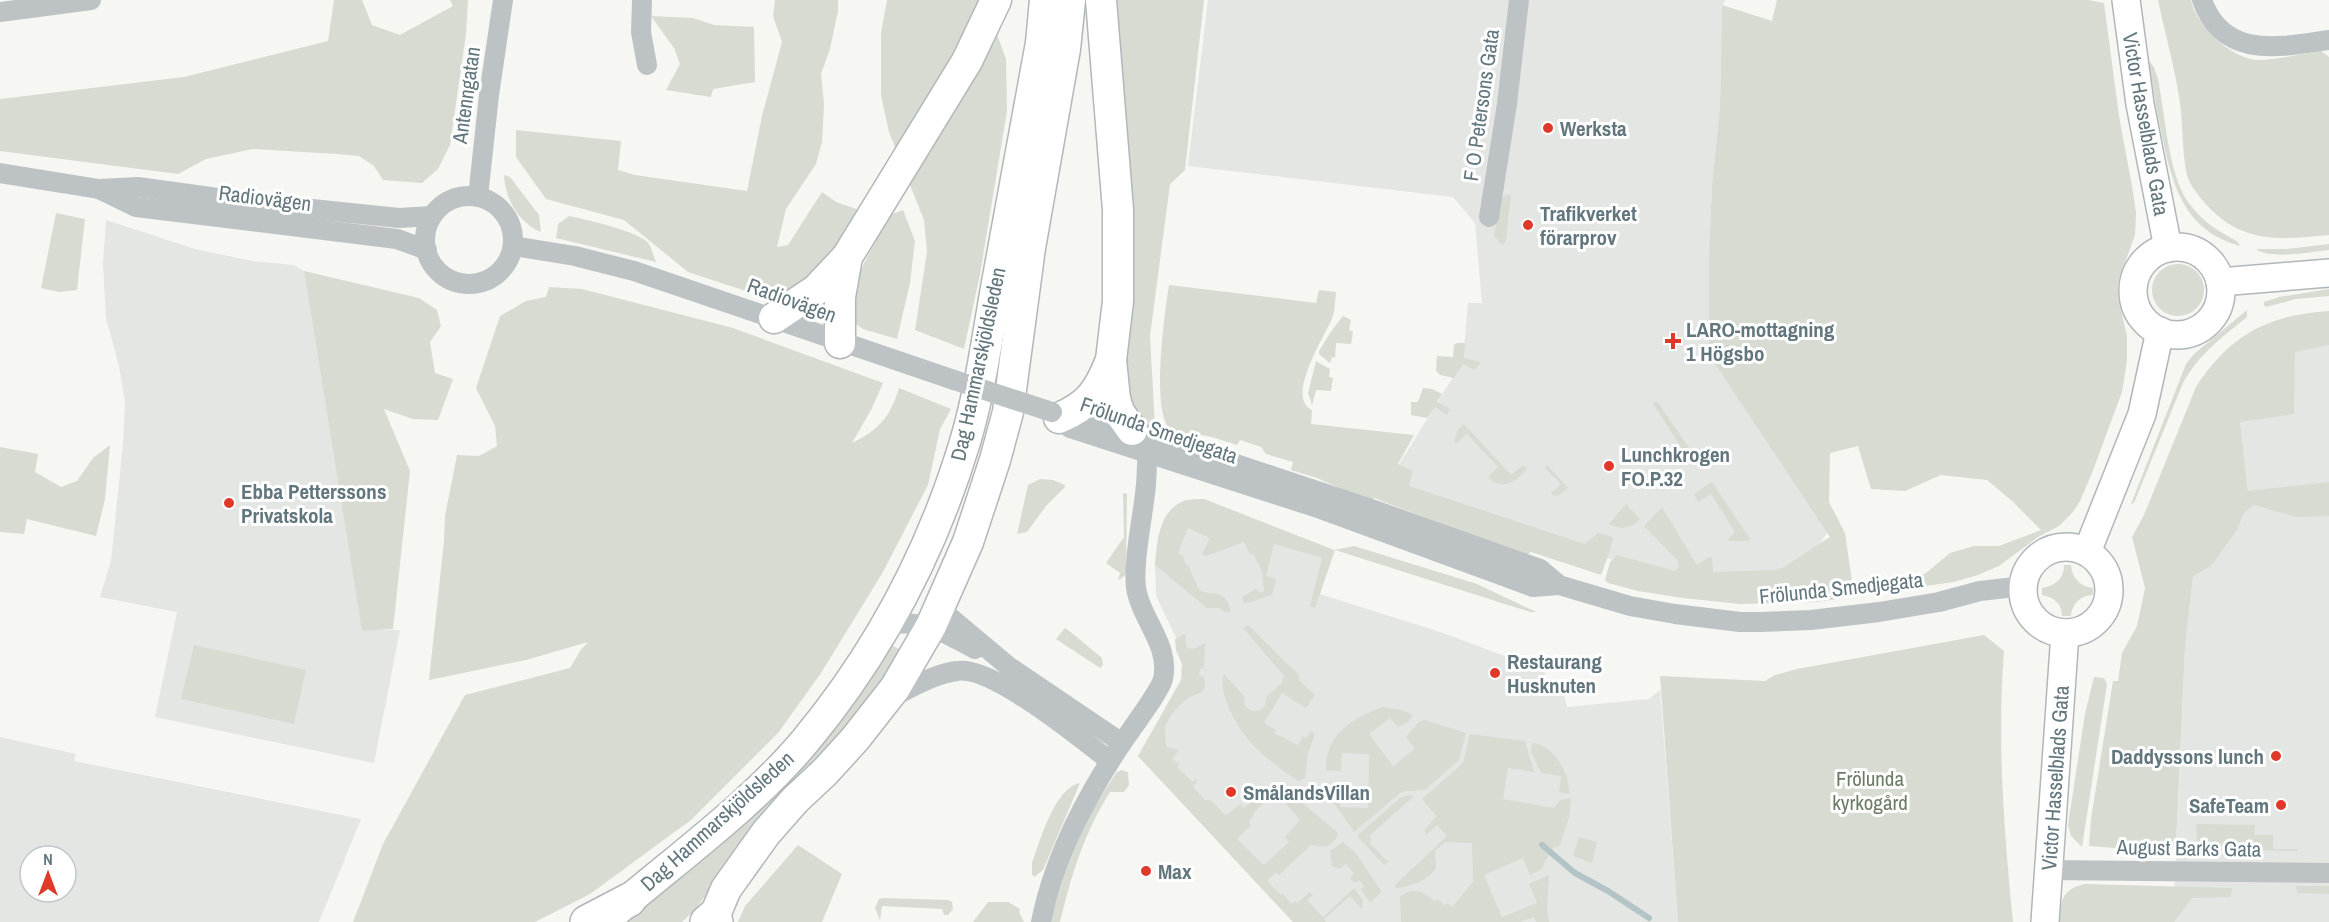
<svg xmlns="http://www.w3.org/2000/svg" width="2329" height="922" font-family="'Archivo Narrow',sans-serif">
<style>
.built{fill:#e4e6e4;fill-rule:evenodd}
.green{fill:#d7dbd2;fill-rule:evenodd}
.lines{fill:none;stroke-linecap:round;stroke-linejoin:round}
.stream{stroke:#b4c4c6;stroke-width:6}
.secondary-casing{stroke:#b0b7ba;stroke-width:30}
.primary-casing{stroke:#b1b7ba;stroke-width:33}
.highway-casing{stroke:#b1b6b8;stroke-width:36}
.street{stroke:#bdc3c5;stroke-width:20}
.secondary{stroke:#fff;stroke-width:27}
.primary{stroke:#fff;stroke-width:30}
.highway{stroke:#fff;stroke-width:33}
.street-bridge{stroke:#bdc3c5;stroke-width:20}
.poi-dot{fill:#df392a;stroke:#fff;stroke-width:2}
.labels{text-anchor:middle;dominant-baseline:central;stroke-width:6;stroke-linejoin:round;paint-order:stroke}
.street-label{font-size:21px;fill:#62767d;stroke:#fff}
.poi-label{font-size:21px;font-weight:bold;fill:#62767d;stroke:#fff;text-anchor:start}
.park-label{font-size:21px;fill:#6c7b65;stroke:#fff}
</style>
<rect width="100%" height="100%" fill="#f6f6f3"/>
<g class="built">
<polygon points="1208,0 1726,0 1722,5 1720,106 1712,185 1709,253 1709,355 1828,531 1814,553 1771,579 1673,575 1568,548 1382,492 1463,361 1468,303 1482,303 1475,223 1453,197 1188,166"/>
<polygon points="106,220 195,249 252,261 294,265 304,271 362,630 400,630 374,763 155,717 177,612 100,597 111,561 123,444 125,402 119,366 106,318 103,264"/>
<polygon points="2329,345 2329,922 2173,922 2185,647 2193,576 2248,491 2240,422 2295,351"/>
<polygon points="1204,499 1334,550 1320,594 1443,633 1545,671 1544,690 1564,695 1567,707 1649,699 1660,690 1678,922 1293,922 1138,756 1193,673 1156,596 1155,565 1158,537 1165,517 1177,504 1185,500"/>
<path d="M0 737 76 754 74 761 361 819 319 922H0ZM30 856H66V892H30Z"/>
</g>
<g class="green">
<polygon points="334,0 362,0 372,25 400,35 453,6 450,0 468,0 466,34 450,145 438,169 422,183 383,180 374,166 359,156 337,154 253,149 206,159 178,174 0,151 0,99 184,77 328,41"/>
<polygon points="775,0 838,0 838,11 830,49 821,74 824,104 822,142 816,164 786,209 777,247 788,245 822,192 836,202 862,211 821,268 780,298 761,296 688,272 624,220 546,199 516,157 516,130 621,141 618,170 635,175 747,191 762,116 782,42 773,16"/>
<polygon points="887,0 987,0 986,4 1006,59 1007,111 980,274 964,349 915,330 927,252 924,220 889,132 881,95 881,33"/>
<polygon points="1113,0 1204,0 1185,170 1170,184 1150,336 1155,427 1144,423 1126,397"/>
<path d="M1777 0H2088L2104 3 2119 116 2132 186 2136 213 2135 235 2118 282V298L2127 336V360L2122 392 2092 473 2080 501 2073 512 2059 526 2038 537 1999 566 1978 575 1954 582 1911 588 1817 602 1740 604 1683 598 1638 591 1608 583 1605 580 1610 562 1617 555 1675 571 1679 567 1678 561 1644 526 1662 507 1697 565 1709 557H1712L1713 572 1775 570 1784 567 1830 537 1709 355V253L1712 185 1720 106 1722 5 1772 21ZM1858 446 1871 489 1905 491 1941 475 1987 480 2012 501 2041 530 1999 546H1974L1950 553 1926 573 1917 577 1867 591 1853 588 1845 533 1829 502 1830 453Z"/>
<path d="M2158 0H2191C2196 26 2233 61 2261 60 2281 59 2302 54 2321 51L2329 57V235C2279 240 2240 244 2204 202 2198 195 2189 184 2187 175 2182 152 2183 127 2180 103 2175 68 2165 34 2158 0Z"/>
<polygon points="651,16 693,18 714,25 754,27 755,82 713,89 711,97 666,90 680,64 674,48"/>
<path d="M2149 61 2154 67 2158 79C2165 114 2168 173 2188 202 2198 216 2211 227 2226 235 2232 239 2238 240 2240 246 2186 231 2173 188 2163 140 2157 114 2153 88 2149 61Z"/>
<path d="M504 175 510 177 539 215 541 232C518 223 505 198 504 175Z"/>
<polygon points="1511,194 1506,241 1502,245 1494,236 1501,197"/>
<polygon points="903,210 915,241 910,283 897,339 863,329 853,322 854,282 890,215"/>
<polygon points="56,213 85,219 77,290 59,292 41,288"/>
<path d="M569 216C584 219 642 232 649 244 652 249 654 257 656 262L556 238 558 224Z"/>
<path d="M2329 244V250C2310 252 2271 260 2256 249H2287Z"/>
<circle cx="2178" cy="290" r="26"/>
<polygon points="304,271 419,298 437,310 441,326 430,342 435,373 453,379 438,420 413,419 384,409 410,471 393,629 362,631"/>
<path d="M1169 285 1316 303 1319 290 1336 292C1335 300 1335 309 1333 316 1327 333 1284 397 1312 410L1311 424 1414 435 1398 464 1413 471 1409 486 1585 544 1598 533 1613 537 1610 551 1601 575 1531 552 1525 556 1374 498 1372 503 1317 478 1291 470 1293 462 1266 454 1261 447 1240 440 1237 445C1227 442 1217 438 1207 436 1196 434 1180 435 1171 429 1150 416 1165 309 1169 285Z"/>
<path d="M549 287 582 289 733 328 883 383 871 410 852 443C879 430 890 417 899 388L951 409 940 429 928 485 883 572 821 673 778 733 691 820 590 894 535 922H353L383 844 465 695 570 668 580 651 588 642 526 660 429 680 444 541 445 516 457 455 479 456 497 446 495 426 476 388 500 316 526 301 546 297Z"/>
<polygon points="2329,289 2329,296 2296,299 2266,307 2264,305 2264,302 2279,297"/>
<path d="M2247 310V317C2221 338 2199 354 2183 383L2134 503 2131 504 2186 364 2194 354Z"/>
<path d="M2329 311V345L2295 352 2294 414 2240 422 2248 491 2329 482V516L2297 517 2254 505 2244 513 2237 530 2211 566 2193 576 2185 647 2176 846 2165 852 2089 846 2091 819 2113 681H2118L2122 653 2137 626 2145 588 2132 537 2144 515 2196 387C2230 335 2268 315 2329 311Z"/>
<polygon points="1343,316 1351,320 1349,330 1353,332 1351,344 1336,343 1335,358 1332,357 1330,363 1319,354 1319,351 1330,333"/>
<polygon points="1457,343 1465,343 1464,358 1481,362 1475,370 1463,364 1454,378 1440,375 1436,371 1437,356 1453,357 1454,345"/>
<polygon points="1316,361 1330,369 1329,377 1333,378 1331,391 1316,390 1312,405 1308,393"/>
<polygon points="1423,388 1432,389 1442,394 1437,402 1450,409 1447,415 1435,407 1427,418 1411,415 1411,402 1418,402"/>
<polygon points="1657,401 1691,451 1686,455 1653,404"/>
<path d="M1464 424 1511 475 1523 465 1527 469C1516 482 1502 491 1488 477L1498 467 1467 434 1457 443 1454 442 1458 429Z"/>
<polygon points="110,445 105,499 96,536 27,519 24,534 0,532 0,447 38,454 35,472 61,487 77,481 93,458"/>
<polygon points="1547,465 1568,488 1558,496 1550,494 1561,484 1545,468"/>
<polygon points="1040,479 1053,480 1065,485 1065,487 1046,506 1027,532 1017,534 1028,485"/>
<polygon points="1712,482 1750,539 1749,541 1727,541 1735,532 1711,494 1698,502 1694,494"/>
<polygon points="1123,493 1127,494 1126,574 1118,581 1120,573 1106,563 1124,537"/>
<path d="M1204 499 1334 550 1354 546 1477 584 1536 612H1530L1335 550 1315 608 1310 606 1322 558 1274 544 1266 576 1276 579 1272 595 1244 604 1242 597 1256 589 1261 593 1264 591 1262 571 1254 555 1250 554 1244 542 1206 556 1202 554 1210 538 1188 528 1178 553 1183 556 1186 565H1188L1199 590C1215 597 1224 588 1231 610L1228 613 1218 608H1207L1155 565C1158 532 1161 497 1204 499Z"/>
<path d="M1626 504 1640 519C1631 529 1621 530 1609 524Z"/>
<path d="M2064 565H2071C2072 578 2080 587 2093 588V595C2081 595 2072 604 2071 616H2062C2062 604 2054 597 2042 595V588C2055 586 2064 579 2064 565Z"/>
<path d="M1248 625 1299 675V680L1315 695 1306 708 1282 693 1264 723 1276 730 1274 733 1298 745 1303 736 1307 738 1311 731 1315 734 1308 753 1305 778 1298 781C1284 771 1269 761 1257 749 1241 734 1217 697 1224 674L1244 696 1245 706 1251 711 1260 710 1265 706 1266 697 1283 682 1282 680 1285 677 1243 628Z"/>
<path d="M1065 628C1078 637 1089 648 1102 658L1103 665 1100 668 1056 639Z"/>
<path d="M1185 634 1187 648 1194 649 1205 643 1204 668 1200 669 1199 676 1204 677C1208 697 1197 691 1186 700 1178 705 1168 718 1165 727L1166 747 1179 750 1172 759 1179 764 1177 767 1193 782 1196 779 1198 780 1193 787 1205 800 1212 801 1226 816 1240 804 1244 808 1270 784 1277 788 1253 814 1254 816 1249 821 1251 825 1237 839 1264 865 1289 842 1285 837 1300 820 1280 797 1287 790 1337 832V838L1327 847 1311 845 1279 875 1276 872 1267 881 1281 895 1283 894 1292 904 1295 901 1297 903 1310 892 1313 895 1307 900 1323 917 1354 888 1363 900 1362 909 1350 896 1324 919 1326 922H1293L1138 756 1181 680 1182 664 1176 650 1175 639Z"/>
<path d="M1984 635 2004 651C1997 742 2004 831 2013 922H1678L1660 676 1765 681 1775 675 1797 669Z"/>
<polygon points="194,645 306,670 294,724 181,699"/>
<polygon points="891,645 903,651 853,724 762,819 732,855 697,908 682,922 625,922 779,789 841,721"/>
<polygon points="2094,677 2104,678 2107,684 2082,847 2071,836 2068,825 2085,714"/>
<path d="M1383 707 1402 710 1413 715 1407 723 1398 727 1390 718 1369 734 1393 766 1415 749 1406 737 1419 722 1425 720 1466 733 1459 760 1425 790 1405 791 1399 794 1354 832 1330 797 1327 786 1329 783H1341L1340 807 1368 808 1369 754 1342 753 1341 771 1326 770C1325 734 1353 718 1383 707Z"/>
<path d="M1470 734 1525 741 1534 772 1508 768 1503 799 1554 808 1560 800 1571 798 1570 814 1560 845 1557 848 1555 846 1545 861 1542 869 1530 875 1523 858 1484 875 1502 917 1537 903 1529 884 1549 875 1547 910 1549 922H1536L1534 917 1521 922H1401L1400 896C1414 887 1423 891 1435 902L1438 899 1444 905 1447 903 1452 907 1473 882 1472 843 1445 842 1435 851C1435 855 1436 861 1436 866 1433 879 1407 888 1395 888V885L1447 836 1437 825 1427 834 1424 831 1436 816 1422 799 1463 763Z"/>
<path d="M1532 743C1554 744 1570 774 1569 794L1559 792 1561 776 1541 773 1531 752Z"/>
<path d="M1121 770 1128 772 1129 785 1124 792H1110C1084 833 1071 876 1060 922H1049L1068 865 1090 813 1116 773Z"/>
<path d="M1080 783 1043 870 1034 877 1032 874V863C1040 841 1055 787 1080 783Z"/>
<polygon points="1408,795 1414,796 1369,836 1372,840 1369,842 1385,859 1389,861 1384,865 1357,836 1400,798"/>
<polygon points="2196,824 2255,825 2255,835 2273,835 2273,849 2298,849 2298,851 2197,849"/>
<polygon points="1579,837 1597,842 1592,863 1573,856"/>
<polygon points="1343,842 1355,852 1382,892 1370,902 1361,890 1364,886 1359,880 1355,883 1350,878 1354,873 1346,864 1339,869 1332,866 1330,851"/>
<polygon points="798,845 842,874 822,922 738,922 745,906"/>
<path d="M2085 884 2232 888 2231 897 2192 898 2174 922H2060C2060 901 2062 889 2085 884Z"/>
<polygon points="2296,886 2329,886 2329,894 2297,893"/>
<polygon points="883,898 948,900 952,902 953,909 948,915 944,915 942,909 882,906 880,920 875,908 879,899"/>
<polygon points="988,902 1008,902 1020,909 1019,912 1024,922 973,922"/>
</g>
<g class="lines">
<polyline class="stream" points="1542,845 1575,873 1608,891 1649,918"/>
<defs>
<g id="secondary">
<polyline points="2126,0 2140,104 2168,248"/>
<circle cx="2177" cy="291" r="44"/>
<polyline points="2220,282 2329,273"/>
<circle cx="2066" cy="590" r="43"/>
<polyline points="2087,552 2142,414 2160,331"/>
<polyline points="2045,922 2065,633"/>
</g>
<g id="primary">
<polyline points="1101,0 1118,210 1118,301 1111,360 1115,399 1119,412 1132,430"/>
<polyline points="774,318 816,290 847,257 967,61 996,0"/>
<polyline points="840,343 840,297 847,257"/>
<path d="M1059 418C1090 405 1099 390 1111 360"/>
<path d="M610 916C676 859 750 807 806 740 879 652 932 551 965 442 980 392 987 339 996 288 1011 206 1026 124 1041 43L1045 0"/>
<polyline points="712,922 726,889 766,833 795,800 825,772 855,739 895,688 931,626 968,542 995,460 1008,412 1030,248 1065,49 1070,0"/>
</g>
<g id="highway">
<polyline points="587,922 629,900"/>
<polyline points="707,922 714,916 716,922"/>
</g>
</defs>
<use href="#secondary" class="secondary-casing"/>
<use href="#primary" class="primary-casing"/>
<use href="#highway" class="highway-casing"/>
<g class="street">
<polyline points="642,0 641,32 647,65"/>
<path d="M2202 0C2223 60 2280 47 2329 40"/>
<polyline points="0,12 91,0"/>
<polyline points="0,173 99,189 138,187 254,203 399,218 432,216"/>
<polyline points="101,190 136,207 397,239 427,250"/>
<circle cx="469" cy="240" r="44"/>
<polyline points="478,197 489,95 503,0"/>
<polyline points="1489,217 1507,104 1519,0"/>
<polyline points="513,246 575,256 634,271 954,380"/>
<polyline points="1067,411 1077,411 1377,511 1540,569 1559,585"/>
<polyline points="1052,412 1070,428 1321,509 1533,587 1559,585 1630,606 1675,614 1740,622 1761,622 1811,620 1879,612 1939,602 1980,591 2024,586"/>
<polyline points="940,609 1008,666 1122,743"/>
<path d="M888 625C926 619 942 632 975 649"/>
<path d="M888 699C910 689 933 674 957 671 992 665 1080 738 1110 761"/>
<polyline points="2048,870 2329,873"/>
<path d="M1041 922C1053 861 1082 804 1116 752 1125 737 1160 692 1163 679 1170 646 1144 623 1137 593 1131 568 1144 512 1146 484 1147 471 1147 457 1148 443"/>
</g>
<use href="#secondary" class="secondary"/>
<use href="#primary" class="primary"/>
<use href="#highway" class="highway"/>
<polyline class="street-bridge" points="954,380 1052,412"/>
</g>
<g class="poi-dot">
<circle cx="1548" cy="128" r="6"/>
<circle cx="1528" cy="225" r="6"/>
<path d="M1670 332h6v6h6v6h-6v6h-6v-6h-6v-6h6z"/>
<circle cx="1609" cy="466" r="6"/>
<circle cx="229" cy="503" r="6"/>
<circle cx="1495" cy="673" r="6"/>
<circle cx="2276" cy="756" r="6"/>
<circle cx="1231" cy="792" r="6"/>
<circle cx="2281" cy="805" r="6"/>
<circle cx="1146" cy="871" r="6"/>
</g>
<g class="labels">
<g class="street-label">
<text transform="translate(466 95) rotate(-82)">Antenngatan</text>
<text transform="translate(1481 105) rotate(-82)">F O Petersons Gata</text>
<text transform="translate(2146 124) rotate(80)">Victor Hasselblads Gata</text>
<text transform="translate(265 198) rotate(7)">Radiovägen</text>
<text transform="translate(792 300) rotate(20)">Radiovägen</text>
<text transform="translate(978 364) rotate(-78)">Dag Hammarskjöldsleden</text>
<text transform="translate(1159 430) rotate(19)">Frölunda Smedjegata</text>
<text transform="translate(1841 588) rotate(-6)">Frölunda Smedjegata</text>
<text transform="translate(2055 778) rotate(-86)">Victor Hasselblads Gata</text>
<text transform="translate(717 821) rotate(-42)">Dag Hammarskjöldsleden</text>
<text transform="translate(2189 848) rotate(1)">August Barks Gata</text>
</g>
<g class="poi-label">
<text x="1560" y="128">Werksta</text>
<text x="1540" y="213">Trafikverket<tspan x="1540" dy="24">förarprov</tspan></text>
<text x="1686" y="329">LARO-mottagning<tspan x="1686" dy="24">1 Högsbo</tspan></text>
<text x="1621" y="454">Lunchkrogen<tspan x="1621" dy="24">FO.P.32</tspan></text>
<text x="241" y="491">Ebba Petterssons<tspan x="241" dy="24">Privatskola</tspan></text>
<text x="1507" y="661">Restaurang<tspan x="1507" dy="24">Husknuten</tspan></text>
<text x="2264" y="756" text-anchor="end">Daddyssons lunch</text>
<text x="1243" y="792">SmålandsVillan</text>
<text x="2269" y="805" text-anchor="end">SafeTeam</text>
<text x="1158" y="871">Max</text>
</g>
<g class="park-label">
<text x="1870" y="778">Frölunda<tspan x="1870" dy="24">kyrkogård</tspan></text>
</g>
</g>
<g transform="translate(48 874)"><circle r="28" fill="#ffffff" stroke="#c0c8cb" stroke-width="1.5"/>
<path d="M0-4.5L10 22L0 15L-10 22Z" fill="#df392a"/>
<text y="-9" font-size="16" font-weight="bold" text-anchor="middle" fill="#62767d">N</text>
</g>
</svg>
